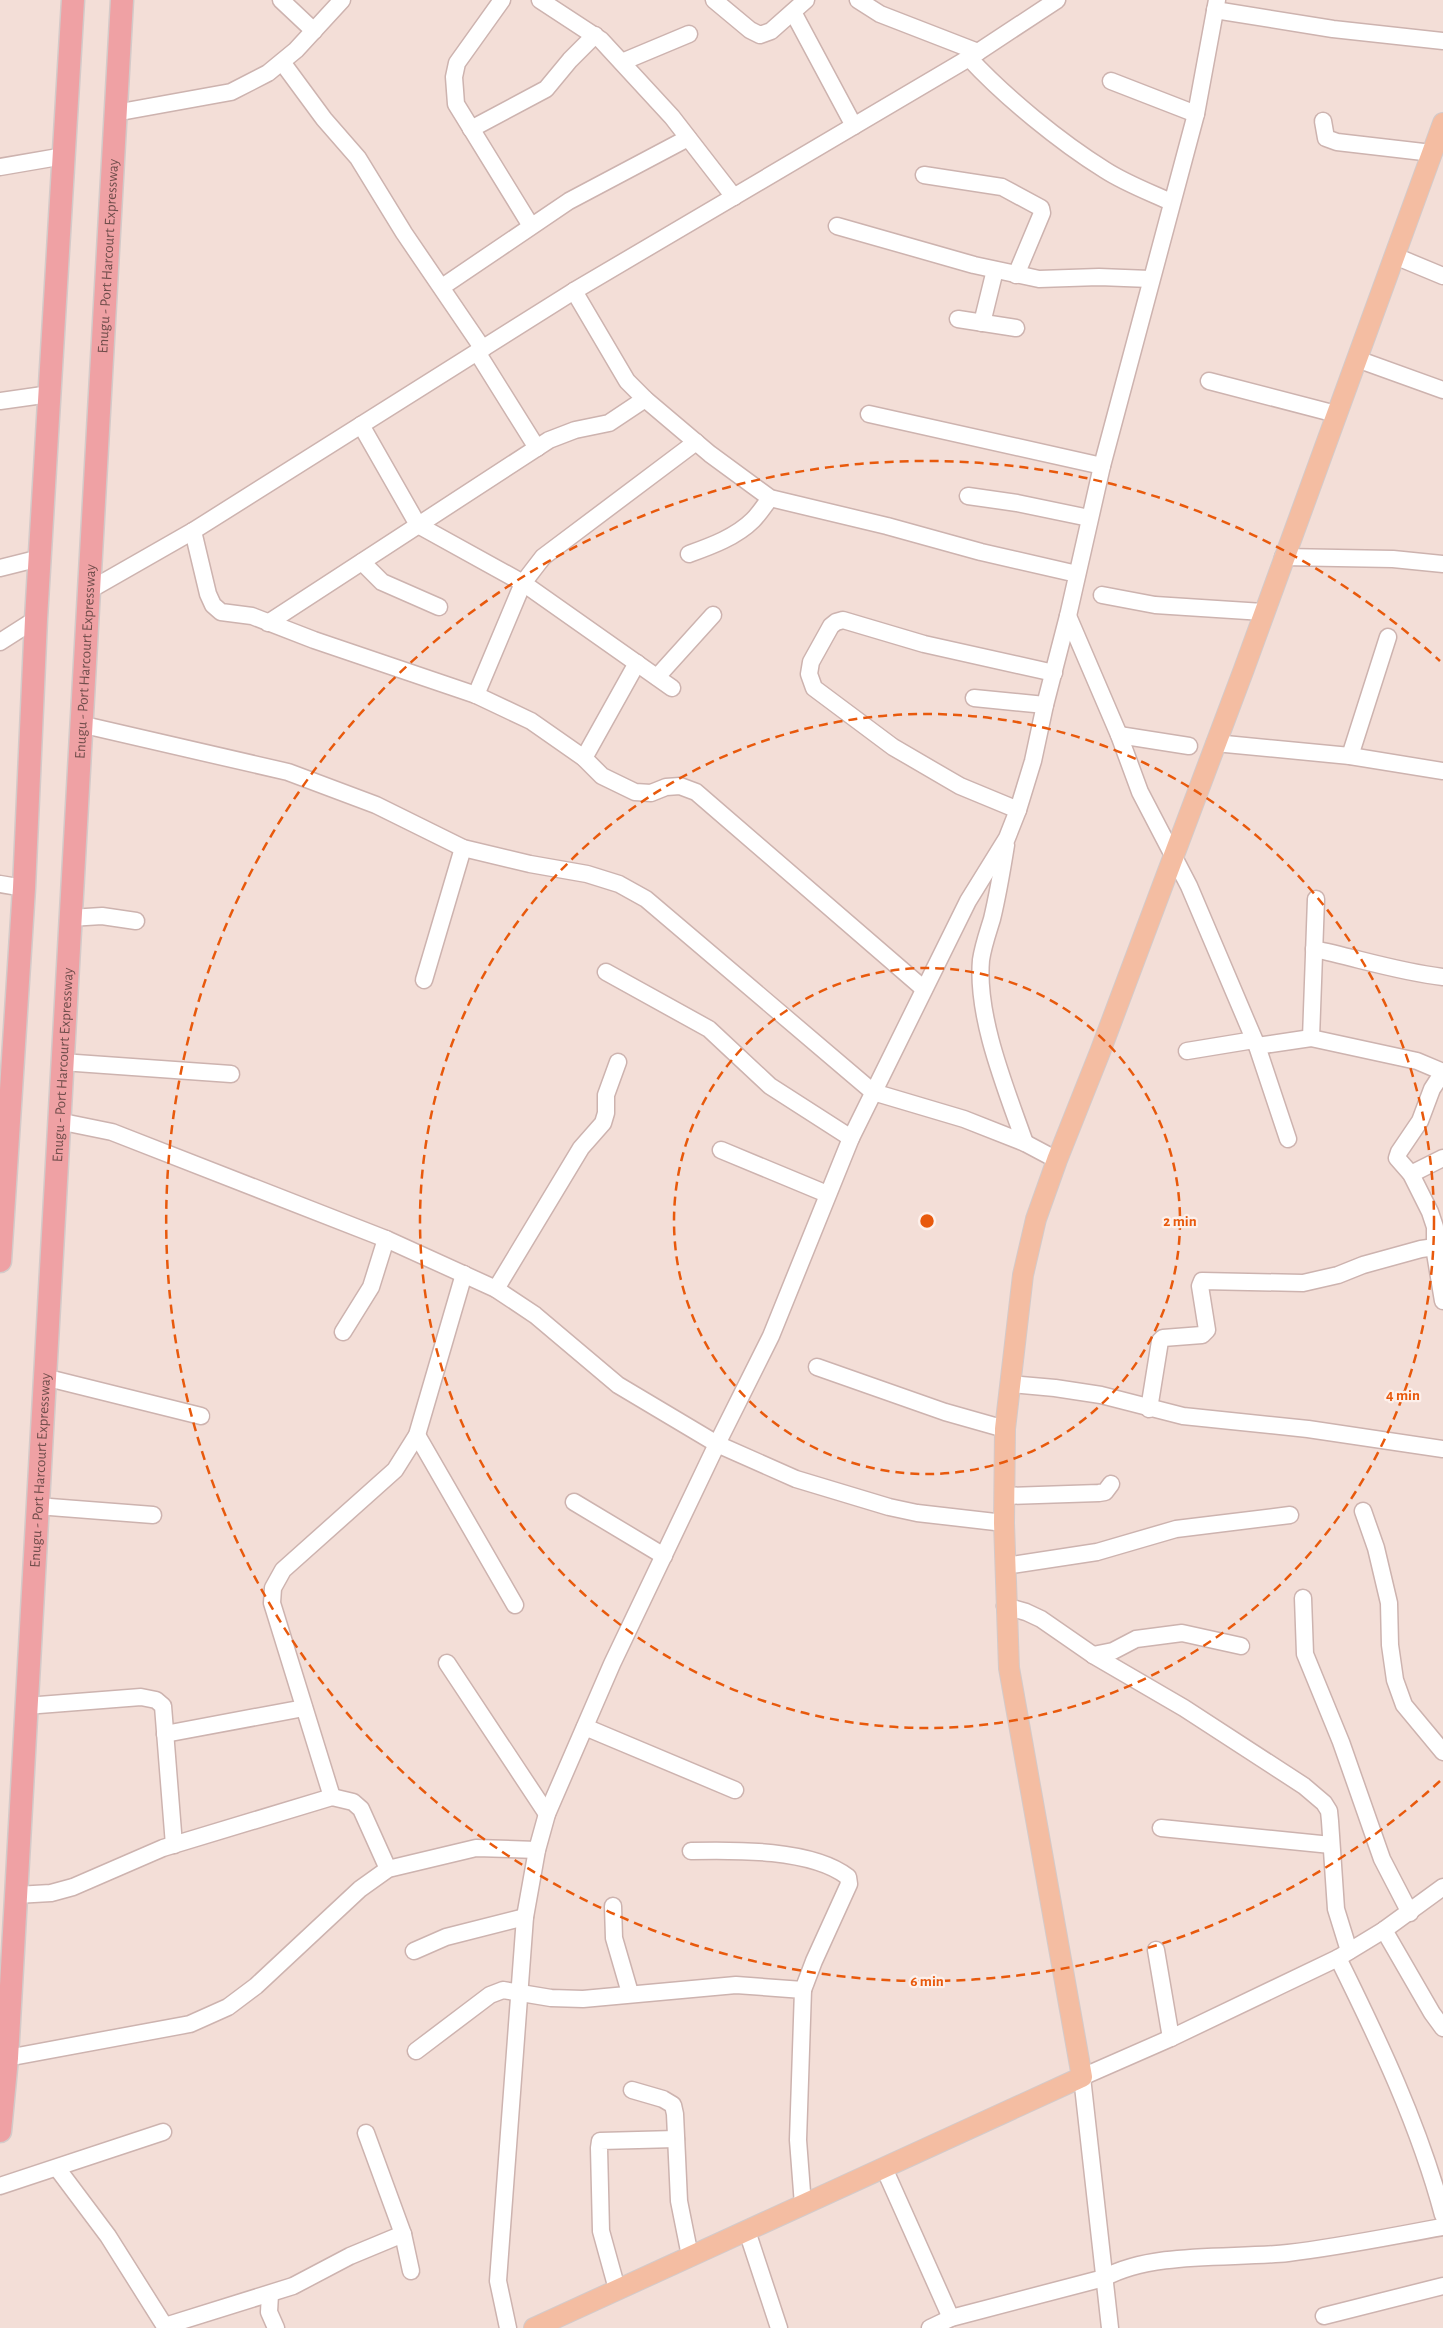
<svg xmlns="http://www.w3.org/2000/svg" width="1443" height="2328" font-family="'Alegreya Sans',sans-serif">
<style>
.residential{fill:#f3ded7}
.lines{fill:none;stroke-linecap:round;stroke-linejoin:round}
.minor-casing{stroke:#cdb3af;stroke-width:19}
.major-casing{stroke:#d4cac9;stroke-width:22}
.highway-casing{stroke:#d4cac9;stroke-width:25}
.minor{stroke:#fff;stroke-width:16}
.major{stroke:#f4bda2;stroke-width:20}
.highway{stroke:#efa1a4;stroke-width:22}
.ring{fill:none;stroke:#e8590c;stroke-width:2.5;stroke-dasharray:9 6}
.labels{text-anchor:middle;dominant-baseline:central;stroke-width:4.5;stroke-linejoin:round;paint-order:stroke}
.street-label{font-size:15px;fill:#714e4c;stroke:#fdf0eb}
.centre{fill:#e8590c;stroke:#fdf0eb;stroke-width:2.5}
.ring-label{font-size:15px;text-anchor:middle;font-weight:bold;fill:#e8590c;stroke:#fdf0eb;stroke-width:4.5;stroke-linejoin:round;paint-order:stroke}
</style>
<rect width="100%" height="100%" fill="#faece5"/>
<rect class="residential" x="0" y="0" width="1443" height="2328"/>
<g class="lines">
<defs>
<g id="minor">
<polyline points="281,0 314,31"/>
<polyline points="502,0 457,63 454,77 456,104 531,226"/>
<polyline points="540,0 601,40 672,117 734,197"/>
<polyline points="714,0 750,30 760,35 771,31 806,0"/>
<polyline points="858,0 880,14 978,52"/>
<polyline points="1215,10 1333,29 1443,41"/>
<polyline points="793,12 854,126"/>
<path d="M969 58C1005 97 1060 142 1105 170 1125 183 1149 192 1171 202"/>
<polyline points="282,62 324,119 358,158 404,233 483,349"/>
<polyline points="622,62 689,34"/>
<polyline points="1111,81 1196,114"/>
<polyline points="115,113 231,92 268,73 296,50 342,0"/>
<polyline points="1323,121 1326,138 1337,142 1432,153"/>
<polyline points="471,129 546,89 570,60 595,35"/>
<polyline points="0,167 64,156"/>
<polyline points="924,175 1002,187 1041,208 1042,213 1016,275"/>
<polyline points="837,226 974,265 1039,279 1099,277 1150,279"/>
<polyline points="1395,256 1443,276"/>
<polyline points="442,287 569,201 688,138"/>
<polyline points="574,291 627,381 645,399 710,454 770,498 887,526 981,552 1077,574"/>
<polyline points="958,319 1016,328"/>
<polyline points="982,323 995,270"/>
<polyline points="477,352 537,448"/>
<polyline points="1357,359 1443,390"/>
<polyline points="1209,381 1336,414"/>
<polyline points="0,401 50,394"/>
<polyline points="869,414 1102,466"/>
<polyline points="361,425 418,525 523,583 672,688"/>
<polyline points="968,496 1017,503 1089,518"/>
<polyline points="193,531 208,594 213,605 221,612 252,616 314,640 476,695 531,721 584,758 602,776 635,792 651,793 666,787 680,786 696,792 924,989"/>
<path d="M689 554C711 546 736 537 753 520 759 514 765 505 770 498"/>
<polyline points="1283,557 1393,559 1443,564"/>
<polyline points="362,562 382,582 439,607"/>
<polyline points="0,568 40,558"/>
<polyline points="88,591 193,531 574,291 969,58 1057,0"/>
<polyline points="1102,595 1155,605 1263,612"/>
<polyline points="1068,616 1119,735 1140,792 1189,886 1257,1046 1288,1139"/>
<polyline points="268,623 549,440 575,430 609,423 645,399"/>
<polyline points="0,642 36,619"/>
<polyline points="657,677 713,615"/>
<polyline points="476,695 523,583 543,557 696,442"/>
<polyline points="974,698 1045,705"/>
<polyline points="80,724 288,772 376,805 463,848 530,864 587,874 619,884 646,899 873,1092 964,1119 1025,1143 1057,1160"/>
<polyline points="1119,735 1189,746"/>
<polyline points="1215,743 1350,756 1443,771"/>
<polyline points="1350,756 1388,637"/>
<polyline points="584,758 637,663"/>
<polyline points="1018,810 960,786 893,747 814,688 809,674 811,662 831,626 836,622 843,620 924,644 1054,673"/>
<path d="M1006 845C1002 870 998 894 992 919 988 932 983 946 981 960 976 1017 1006 1089 1025 1143"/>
<polyline points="0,884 24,888"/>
<polyline points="70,918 102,916 136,921"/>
<path d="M1314 949C1357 958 1399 972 1443 977"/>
<polyline points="606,972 709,1029 770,1086 851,1138"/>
<polyline points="424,980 463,848"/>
<polyline points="1311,1038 1316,899"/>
<polyline points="1257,1046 1311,1038 1417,1061 1443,1072"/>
<polyline points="1187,1051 1254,1040"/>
<polyline points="62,1062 231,1074"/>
<polyline points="1443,1072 1432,1089 1420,1121 1399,1152 1397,1158 1411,1174 1430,1212 1435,1227 1435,1253 1443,1301"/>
<polyline points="58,1121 112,1132 386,1239 496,1289 535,1315 618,1385 717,1444 796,1479 889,1507 917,1513 1004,1523"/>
<polyline points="721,1150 827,1194"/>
<polyline points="1411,1174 1443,1158"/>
<polyline points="496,1289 581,1148 603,1123 606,1113 606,1095 618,1062"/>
<polyline points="343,1332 371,1287 386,1239"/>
<polyline points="817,1367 945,1412 1005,1429"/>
<polyline points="44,1377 201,1416"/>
<polyline points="1010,1384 1055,1388 1101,1395 1183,1416 1308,1429 1443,1449"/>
<polyline points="1149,1409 1160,1341 1163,1338 1202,1335 1207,1330 1200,1286 1202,1281 1303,1283 1338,1275 1363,1265 1421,1249 1435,1247"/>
<polyline points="417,1435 515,1605"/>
<polyline points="1005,1496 1099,1493 1105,1492 1111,1484"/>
<polyline points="574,1502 664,1556"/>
<polyline points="37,1506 153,1515"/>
<polyline points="1363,1511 1376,1548 1389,1603 1390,1645 1395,1680 1404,1705 1443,1752"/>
<polyline points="1005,1566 1097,1552 1176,1529 1290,1515"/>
<polyline points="1303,1598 1305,1654 1341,1742 1382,1859 1410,1913"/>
<polyline points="1005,1606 1026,1612 1041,1619 1093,1655 1184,1708 1304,1786 1324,1803 1329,1811 1330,1821 1336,1909 1349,1951"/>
<polyline points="1093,1655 1113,1651 1136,1639 1182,1633 1241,1646"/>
<polyline points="447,1663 547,1814"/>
<polyline points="26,1706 141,1697 156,1700 163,1706 174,1845"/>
<polyline points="585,1727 735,1790"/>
<polyline points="165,1734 304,1708"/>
<polyline points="332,1797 272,1603 273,1588 283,1570 395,1470 417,1435 464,1274"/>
<polyline points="1161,1828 1331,1845"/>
<path d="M691 1851C735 1850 812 1849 848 1877L849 1884 814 1961 803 1990"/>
<polyline points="16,1895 51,1893 73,1887 163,1848 332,1797 353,1802 361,1809 388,1869"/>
<polyline points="613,1906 614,1938 630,1993"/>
<polyline points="1384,1930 1432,2013 1443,2028"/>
<polyline points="1156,1950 1171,2038"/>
<polyline points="414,1951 446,1937 525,1917"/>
<path d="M1338 1958C1379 2041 1419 2125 1443 2215"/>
<polyline points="416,2051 490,1995 503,1990 551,1998 583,1999 736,1985 803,1990 798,2140 803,2205"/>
<polyline points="7,2058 190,2024 228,2007 256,1986 360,1889 388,1869 476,1848 537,1850"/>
<polyline points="632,2090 663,2099 673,2105 675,2114 679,2201 690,2256"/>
<polyline points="366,2133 403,2234 411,2271"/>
<polyline points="57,2168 108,2236 166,2328"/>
<polyline points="884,2168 951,2318"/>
<polyline points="0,2186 163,2132"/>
<polyline points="747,2231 779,2328"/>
<polyline points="617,2289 601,2231 599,2148 600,2141 676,2139"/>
<polyline points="270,2294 269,2312 276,2328"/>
<polyline points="1324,2316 1443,2286"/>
<polyline points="165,2326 293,2286 350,2256 403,2234"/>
<polyline points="508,2328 498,2281 525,1917 537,1850 547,1814 612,1664 717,1444 771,1336 851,1138 968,901 1007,838 1018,810 1033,761 1045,705 1068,616 1102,466 1196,114 1217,0"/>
<path d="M930 2328 951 2318 1104 2278C1153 2251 1232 2259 1288 2253 1340 2247 1392 2236 1443 2227"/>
<polyline points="1110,2328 1082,2077 1171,2038 1338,1958 1384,1930 1443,1887"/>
</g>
<polyline id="major" points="534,2328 1082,2077 1009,1668 1004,1523 1005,1429 1023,1275 1036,1219 1057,1160 1100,1052 1244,669 1443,123"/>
<g id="highway">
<polyline points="0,1261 24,888 36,619 73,0"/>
<path id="s1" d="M0 2131 7 2058 122 0"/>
</g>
</defs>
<use href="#minor" class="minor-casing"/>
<use href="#major" class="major-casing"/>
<use href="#highway" class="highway-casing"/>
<use href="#minor" class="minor"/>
<use href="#major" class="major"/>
<use href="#highway" class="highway"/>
</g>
<g class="ring">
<circle cx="927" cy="1221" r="253"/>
<circle cx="927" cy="1221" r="507"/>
<path d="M1440 1781A760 760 0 1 1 1440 661"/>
</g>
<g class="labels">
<g class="street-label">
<text stroke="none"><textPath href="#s1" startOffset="1878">Enugu - Port Harcourt Expressway</textPath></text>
<text stroke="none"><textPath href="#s1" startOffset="1472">Enugu - Port Harcourt Expressway</textPath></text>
<text stroke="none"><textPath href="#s1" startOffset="1068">Enugu - Port Harcourt Expressway</textPath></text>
<text stroke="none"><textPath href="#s1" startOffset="662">Enugu - Port Harcourt Expressway</textPath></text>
</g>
</g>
<circle cx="927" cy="1221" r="8" class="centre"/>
<g class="ring-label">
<text x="1180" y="1226">2 min</text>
<text x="1403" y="1400">4 min</text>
<text x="927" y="1986">6 min</text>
</g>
</svg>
